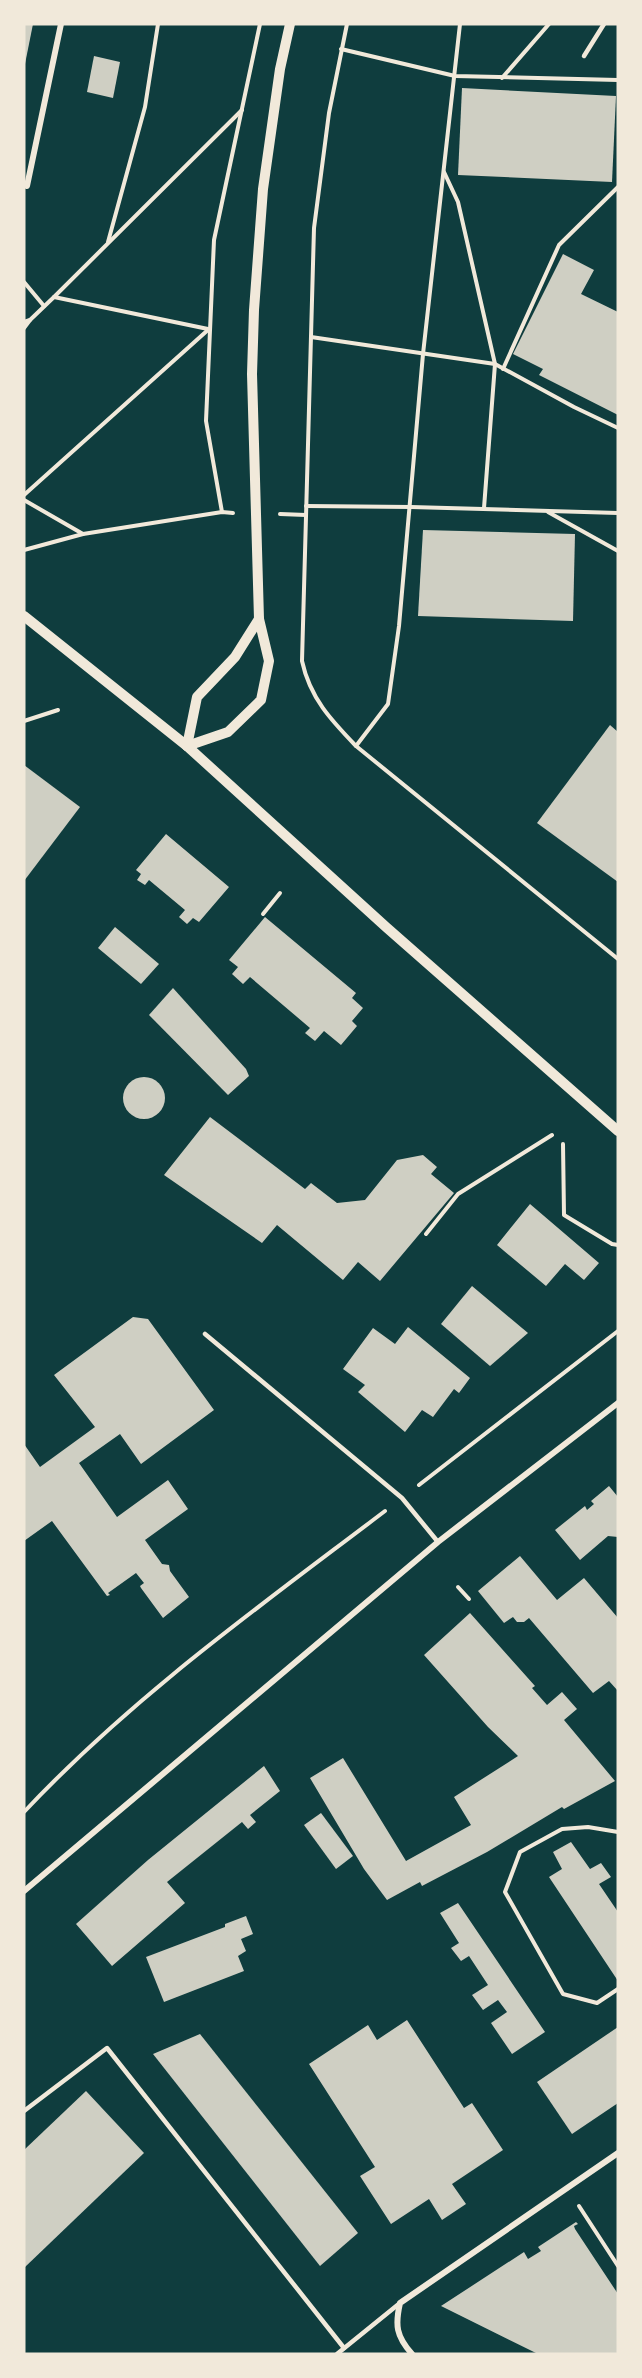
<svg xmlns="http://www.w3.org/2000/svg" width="642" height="2378" font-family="'Roboto Condensed',sans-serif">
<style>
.building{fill:#cfcfc3}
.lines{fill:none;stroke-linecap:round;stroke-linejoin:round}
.path{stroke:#f1e9da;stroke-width:4}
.service{stroke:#f1e9da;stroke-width:4.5}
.minor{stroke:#f1e9da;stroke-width:6}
.tertiary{stroke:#f1e9da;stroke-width:10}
</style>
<rect width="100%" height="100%" fill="#0f3d3e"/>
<g class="building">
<polygon points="24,24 33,24 25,64 24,64"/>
<polygon points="94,56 120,62 113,98 87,92"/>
<polygon points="462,88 616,96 612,182 458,175"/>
<polygon points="563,254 594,270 581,294 618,312 618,415 539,375 543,369 513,354"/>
<polygon points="423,530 575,534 573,621 418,616"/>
<polygon points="610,725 618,732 618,882 537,823"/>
<polygon points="24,765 80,807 24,881"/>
<polygon points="166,834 229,887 199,922 193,918 187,924 179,917 185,910 149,880 145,885 137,880 141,874 136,870"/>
<polygon points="265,917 356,993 352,998 363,1008 352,1021 357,1026 341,1045 324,1031 315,1041 305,1033 310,1028 250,977 243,984 232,974 238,967 229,960"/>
<polygon points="115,927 159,964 141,984 98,948"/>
<polygon points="173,988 246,1069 249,1076 228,1095 149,1015"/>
<circle cx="144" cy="1098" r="21"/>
<polygon points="210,1117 305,1189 311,1183 337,1203 365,1200 397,1160 423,1155 437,1167 431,1174 454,1193 380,1281 358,1262 343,1280 277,1225 262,1243 164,1175"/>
<polygon points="530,1204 599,1263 584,1280 565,1264 546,1286 497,1245"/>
<polygon points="472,1286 528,1333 490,1366 441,1324"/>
<polygon points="133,1317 148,1319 214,1410 141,1464 120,1434 79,1463 117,1517 168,1480 188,1509 145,1540 162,1564 169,1565 170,1571 189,1597 163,1618 141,1588 140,1586 144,1583 136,1573 108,1593 110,1595 107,1596 52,1521 24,1541 24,1444 40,1467 95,1427 54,1375"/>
<polygon points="408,1327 470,1378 459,1393 454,1389 433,1417 422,1410 405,1432 358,1392 365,1385 343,1369 373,1328 395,1344"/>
<polygon points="609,1486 618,1497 618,1537 608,1536 580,1560 555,1530 585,1506 587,1510 594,1504 591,1501"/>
<polygon points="520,1556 557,1600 584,1578 618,1618 618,1691 609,1681 593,1693 529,1618 524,1622 517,1622 513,1617 504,1623 478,1591"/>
<polygon points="470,1613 535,1686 532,1688 547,1705 562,1692 577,1709 564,1720 615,1781 564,1809 562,1807 487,1852 422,1886 420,1882 387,1900 364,1869 310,1778 343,1758 406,1861 471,1825 454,1797 518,1756 488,1727 424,1655"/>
<polygon points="264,1766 280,1791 250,1815 256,1822 248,1829 242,1822 167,1882 185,1903 112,1966 76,1924 148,1860"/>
<polygon points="321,1813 353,1856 336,1869 304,1825"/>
<polygon points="571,1842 590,1869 601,1863 611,1877 599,1884 618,1912 618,1981 549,1877 562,1869 553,1852"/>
<polygon points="458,1903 545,2032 512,2054 491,2023 507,2012 498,2000 483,2010 472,1995 488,1985 469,1956 461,1961 451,1948 459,1943 440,1913"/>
<polygon points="246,1916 253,1934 241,1939 246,1951 238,1956 244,1971 164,2002 146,1957 225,1927 225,1924"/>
<polygon points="407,2020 464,2108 472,2103 503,2150 452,2184 466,2204 442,2220 429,2199 391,2224 360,2176 375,2167 309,2064 368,2025 377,2040"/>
<polygon points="618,2027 618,2103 572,2134 537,2082"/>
<polygon points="200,2034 358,2233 320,2266 153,2054"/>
<polygon points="86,2091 144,2153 24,2268 24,2150"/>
<polygon points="576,2222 578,2224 574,2226 575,2229 618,2294 618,2354 538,2354 441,2306 524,2252 528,2259 541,2251 538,2247"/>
</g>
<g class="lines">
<g class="path">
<path d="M347 24 329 113 314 228 302 661C310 698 331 720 356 746L618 959"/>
<polyline points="341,49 455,76 618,80"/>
<polyline points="502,78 549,24"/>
<polyline points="444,172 458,202 495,364 484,508"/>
<polyline points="108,242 145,107 158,24"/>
<polyline points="24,282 44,306"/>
<polyline points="54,297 208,329"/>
<polyline points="24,322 30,320 54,297 242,110"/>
<polyline points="24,328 30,320"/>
<polyline points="311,337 495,364 574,407 618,428"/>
<polyline points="503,369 559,245 618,187"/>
<polyline points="24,495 209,329"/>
<polyline points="24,500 83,534"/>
<polyline points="306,506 411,507 618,513"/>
<polyline points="222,512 206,421 214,240 260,24"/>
<polyline points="548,512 618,551"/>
<polyline points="280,514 306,515"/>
<polyline points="24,550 83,534 222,512 233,513"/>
<polyline points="24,721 58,710"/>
<polyline points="356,746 388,704 399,626 423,354 460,24"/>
<polyline points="263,914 280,893"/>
<polyline points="563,1144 564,1215 612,1244 618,1245"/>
<polyline points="426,1234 458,1194 552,1135"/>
<polyline points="419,1485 618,1331"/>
<polyline points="458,1587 469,1599"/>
<path d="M24 1812C132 1697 260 1606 385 1511"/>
<polyline points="618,1832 588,1827 562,1829 520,1852 505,1892 563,1994 597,2003 618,1989"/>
<polyline points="579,2206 618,2266"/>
</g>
<g class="service">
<polyline points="584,56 604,24"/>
<polyline points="205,1334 402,1498 438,1542"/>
<polyline points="24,2111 107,2048 344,2348"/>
<polyline points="337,2354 400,2303"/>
</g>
<g class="minor">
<polyline points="27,186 61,24"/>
<polyline points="24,1891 438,1542 618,1403"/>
<path d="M412 2354C396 2336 395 2325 400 2303L618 2153"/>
</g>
<g class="tertiary">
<polyline points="24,616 187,746 386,927 618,1131"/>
<polyline points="187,746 228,732 261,700 269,661 259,619 252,374 254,310 263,189 280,69 290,24"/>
<polyline points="187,746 197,697 235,657 259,619"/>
</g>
</g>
<rect width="642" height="2378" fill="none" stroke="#f1e9da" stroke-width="51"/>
</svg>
